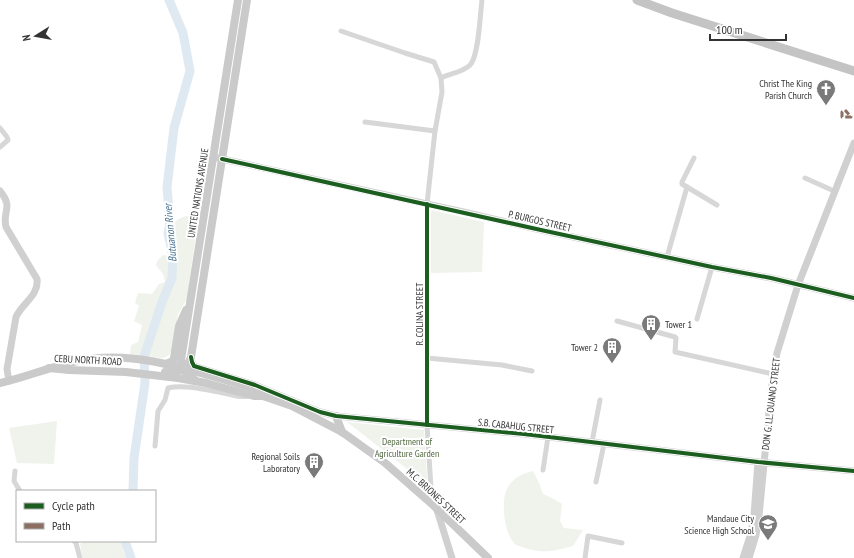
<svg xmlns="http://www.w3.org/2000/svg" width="854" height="558" font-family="'PT Sans Narrow',sans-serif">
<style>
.green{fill:#eff3ec}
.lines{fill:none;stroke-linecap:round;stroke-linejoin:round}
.river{stroke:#dfe9f2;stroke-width:9}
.street{stroke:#d7d7d7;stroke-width:5}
.secondary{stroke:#d0d0d0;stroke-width:7}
.primary{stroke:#cacaca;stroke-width:8}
.highway{stroke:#c4c4c4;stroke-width:9}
.quiet{stroke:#8d6e63;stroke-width:3;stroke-dasharray:6 3;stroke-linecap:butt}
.cycleway-casing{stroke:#fff;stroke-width:6}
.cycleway{stroke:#1b5e20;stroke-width:4}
.labels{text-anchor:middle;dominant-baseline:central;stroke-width:4;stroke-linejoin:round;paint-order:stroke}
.poi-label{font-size:10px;fill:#333;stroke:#fff;text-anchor:end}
.street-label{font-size:10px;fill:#333;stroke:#fff}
.park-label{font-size:10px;fill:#556c43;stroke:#fff}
.water-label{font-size:11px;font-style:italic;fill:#457190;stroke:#fff}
</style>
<rect width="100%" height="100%" fill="#fff"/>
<g class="green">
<polygon points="431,210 484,222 482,272 431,273"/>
<path d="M186 216 193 217 196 221 197 226 187 299 178 314 173 349 168 356 163 358 130 354 131 345 138 342 142 325 134 321 139 306 135 303 138 293 152 294 159 284 165 282 163 274 156 265 157 261 163 255 169 256 172 253C171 237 167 221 186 216Z"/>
<polygon points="57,421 54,464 17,463 9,428"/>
<polygon points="347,422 424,430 428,491 406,468"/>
<path d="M533 471 539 483 543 494 554 499 562 504 560 521 564 528 583 530 573 546C554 551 544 554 525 548 523 547 518 546 516 545 504 536 500 499 508 487 515 477 521 474 533 471Z"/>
<polygon points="84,541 121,541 123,550 126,558 83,558 80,544"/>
</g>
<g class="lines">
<g class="river">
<polyline points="133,491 134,458 145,383 144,357 162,302 172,278 173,256 168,233 170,222 167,187 174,128 190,71 183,33 169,0"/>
<polyline points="125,541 131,558"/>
</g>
<g class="street">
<polyline points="341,31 405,53 434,62 441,78 442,92 435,131 427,204 427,425 432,504"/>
<path d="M441 78C450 73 462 73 470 65 479 56 480 14 482 0"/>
<polyline points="365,122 435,131"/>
<polyline points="0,128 7,137 8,140 0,147"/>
<polyline points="805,178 834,191"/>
<polyline points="687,187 682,184 682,182 694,158"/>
<polyline points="667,257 687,187 717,205"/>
<polyline points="697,319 712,267"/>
<polyline points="617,321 675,337 676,338 675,352 773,374"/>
<polyline points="427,358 502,365 532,371"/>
<polyline points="592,442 600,400"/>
<path d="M155 446 158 411 165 400 168 388C184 384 207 390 224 393 232 395 240 398 248 396"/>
<polyline points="543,470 548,437"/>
<polyline points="15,471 14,481 20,491"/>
<polyline points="596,482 604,444"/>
<polyline points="74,541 76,543 80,558"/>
<polyline points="585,558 588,536 622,543"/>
</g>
<g class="secondary">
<polyline points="213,157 468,213 541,230 712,267 771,278 854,298"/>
<path d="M0 191C14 208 2 210 6 227L37 279C39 296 22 303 16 317L7 369 9 381"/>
<polyline points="191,357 192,362 194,366 255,385 320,412 336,416 524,434 758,462 854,471"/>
<polyline points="437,510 452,558"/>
<polyline points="743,558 751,533 754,515 758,462"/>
<polyline points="749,558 756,535 759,516 771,391 777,353 798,285 854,143"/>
</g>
<g class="primary">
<polyline points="166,364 173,361 174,358 179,326 186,310"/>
<polyline points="49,368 69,370 126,372 178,378 206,383 254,396 263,396 292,406 342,432 384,462 433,505 488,558"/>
<path d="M165 372C177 373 187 370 191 357L247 0"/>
<path d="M195 380C187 375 181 370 181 360L238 0"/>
<path d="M0 383C28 377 54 365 83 360 141 350 198 373 253 388L263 396"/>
<polyline points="336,416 342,432"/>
</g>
<polyline class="highway" points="637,0 672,13 854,71"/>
<polygon class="quiet" points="845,110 851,117 842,117 842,112"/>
<defs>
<g id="cycleway">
<polyline points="222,159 541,230 712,267 771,278 854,298"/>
<polyline points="427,204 427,425"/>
<polyline points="191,357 192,362 194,366 255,385 320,412 336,416 524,434 758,462 854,471"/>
</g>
</defs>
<use href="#cycleway" class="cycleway-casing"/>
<use href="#cycleway" class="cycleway"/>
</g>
<defs>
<symbol id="church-pin" viewBox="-11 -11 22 30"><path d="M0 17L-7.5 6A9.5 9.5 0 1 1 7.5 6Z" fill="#7a7a7a" stroke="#fff"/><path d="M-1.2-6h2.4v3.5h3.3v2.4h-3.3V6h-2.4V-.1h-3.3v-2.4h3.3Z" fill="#fff"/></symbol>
<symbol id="building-pin" viewBox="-11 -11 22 30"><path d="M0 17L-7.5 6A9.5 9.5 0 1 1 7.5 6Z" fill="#7a7a7a" stroke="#fff"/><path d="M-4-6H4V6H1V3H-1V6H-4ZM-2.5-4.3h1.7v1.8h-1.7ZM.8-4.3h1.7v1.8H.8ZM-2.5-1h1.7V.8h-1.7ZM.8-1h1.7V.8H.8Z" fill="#fff"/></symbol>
<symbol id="school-pin" viewBox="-11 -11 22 30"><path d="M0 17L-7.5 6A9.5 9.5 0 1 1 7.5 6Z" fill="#7a7a7a" stroke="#fff"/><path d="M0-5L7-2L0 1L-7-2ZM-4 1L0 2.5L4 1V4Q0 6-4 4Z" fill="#fff"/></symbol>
</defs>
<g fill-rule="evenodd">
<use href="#church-pin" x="815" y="78" width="22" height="30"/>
<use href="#building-pin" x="640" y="313" width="22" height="30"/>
<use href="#building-pin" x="601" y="336" width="22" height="30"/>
<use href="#building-pin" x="303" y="451" width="22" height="30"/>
<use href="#school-pin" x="757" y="513" width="22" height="30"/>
</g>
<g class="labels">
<g class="poi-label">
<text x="812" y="83">Christ The King<tspan x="812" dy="12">Parish Church</tspan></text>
<text x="665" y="324" text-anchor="start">Tower 1</text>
<text x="598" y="347">Tower 2</text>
<text x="300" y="456">Regional Soils<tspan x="300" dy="12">Laboratory</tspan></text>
<text x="754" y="518">Mandaue City<tspan x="754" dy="12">Science High School</tspan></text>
</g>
<g class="street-label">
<text transform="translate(198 193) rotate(-81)">UNITED NATIONS AVENUE</text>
<text transform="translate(540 221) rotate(13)">P. BURGOS STREET</text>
<text transform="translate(419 314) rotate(-90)">R. COLINA STREET</text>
<text transform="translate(88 360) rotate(3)">CEBU NORTH ROAD</text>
<text transform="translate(771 404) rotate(-83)">DON G. LL. OUANO STREET</text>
<text transform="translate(516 426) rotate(6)">S.B. CABAHUG STREET</text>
<text transform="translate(436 496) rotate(43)">M.C. BRIONES STREET</text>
</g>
<g class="park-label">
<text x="407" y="441">Department of<tspan x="407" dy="12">Agriculture Garden</tspan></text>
</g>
<g class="water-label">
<text transform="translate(170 233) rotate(-95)">Butuanon River</text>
</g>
</g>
<rect x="16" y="490" width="140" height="52" fill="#ffffff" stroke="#adadad"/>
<rect x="24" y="503" width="20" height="6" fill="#1b5e20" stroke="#adadad"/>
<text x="52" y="510" font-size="12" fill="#333333">Cycle path</text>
<rect x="24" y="523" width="20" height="6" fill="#8d6e63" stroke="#adadad"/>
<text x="52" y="530" font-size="12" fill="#333333">Path</text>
<g transform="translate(36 36) rotate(259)" stroke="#ffffff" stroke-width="3" paint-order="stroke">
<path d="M0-3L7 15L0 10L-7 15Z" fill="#333333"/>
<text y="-6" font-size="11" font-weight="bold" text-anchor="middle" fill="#333333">N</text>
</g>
<path d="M710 34v6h76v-6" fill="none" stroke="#333333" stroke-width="2"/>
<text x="716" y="34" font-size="12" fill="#333333" stroke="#ffffff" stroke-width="3" paint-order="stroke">100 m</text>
</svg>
